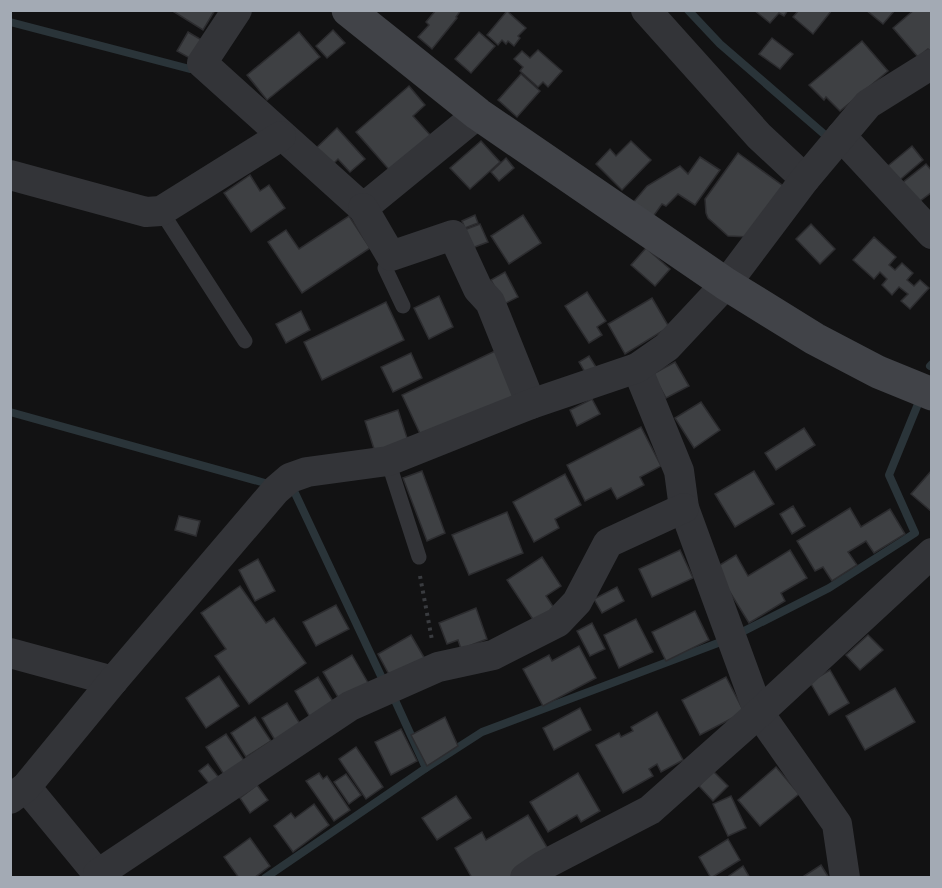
<svg xmlns="http://www.w3.org/2000/svg" width="942" height="888" font-family="'Fira Sans',sans-serif">
<style>
.lines{fill:none;stroke-linecap:round;stroke-linejoin:round}
.stream{stroke:#2a3439;stroke-width:8}
.building{fill:#3e4043;stroke:#2c2c2f;stroke-width:1.5}
.path{stroke:#393b3f;stroke-width:4;stroke-dasharray:3 4.5;stroke-linecap:butt}
.lane{stroke:#333438;stroke-width:15}
.street{stroke:#333438;stroke-width:30}
.secondary{stroke:#414348;stroke-width:33}
</style>
<rect width="100%" height="100%" fill="#121213"/>
<g class="lines">
<g class="stream">
<polyline points="688,10 720,44 824,134"/>
<polyline points="10,22 190,69"/>
<polyline points="930,366 932,364"/>
<polyline points="10,412 265,483"/>
<polyline points="294,491 381,676"/>
<polyline points="744,631 829,588 915,533 889,475 918,404"/>
<polyline points="393,696 426,768"/>
<polyline points="265,878 426,768 482,732 718,643"/>
</g>
</g>
<g class="building">
<polygon points="171,10 215,10 203,30"/>
<polygon points="436,10 461,10 456,17 457,18 432,49 418,37 429,25 426,22"/>
<polygon points="754,10 788,10 784,16 779,13 770,23"/>
<polygon points="799,10 832,10 813,34 793,17"/>
<polygon points="866,10 895,10 883,24"/>
<polygon points="914,10 932,10 932,52 928,49 918,57 893,28"/>
<polygon points="507,11 526,28 518,36 520,38 514,46 508,41 506,44 502,40 498,45 487,35"/>
<polygon points="333,30 345,43 327,58 316,46"/>
<polygon points="188,32 205,42 195,61 177,51"/>
<polygon points="299,32 320,57 267,100 247,75"/>
<polygon points="479,32 495,46 471,73 455,59"/>
<polygon points="772,38 793,54 780,69 759,54"/>
<polygon points="862,41 888,71 840,111 826,97 824,100 809,85"/>
<polygon points="538,50 562,71 548,87 543,82 538,87 520,71 523,67 514,59 522,51 530,58"/>
<polygon points="521,74 540,91 517,117 498,100"/>
<polygon points="409,86 425,105 413,116 432,137 392,173 356,132"/>
<polygon points="337,128 365,159 350,172 338,159 328,169 312,152"/>
<polygon points="481,141 500,162 470,189 450,168"/>
<polygon points="631,141 651,160 622,190 596,164 610,149 616,156"/>
<polygon points="912,146 923,160 895,184 883,170"/>
<polygon points="738,153 786,188 750,237 728,236 708,218 706,213 705,199"/>
<polygon points="700,157 720,170 695,205 678,194 666,206 662,204 652,218 631,205 647,186 680,166 688,174"/>
<polygon points="506,158 514,168 499,181 491,172"/>
<polygon points="926,164 932,171 932,192 912,207 897,187"/>
<polygon points="250,175 260,191 269,185 285,208 251,232 224,193"/>
<polygon points="475,215 478,223 465,228 462,221"/>
<polygon points="523,215 541,243 509,264 491,236"/>
<polygon points="349,216 370,248 302,293 268,242 286,230 299,249"/>
<polygon points="480,224 488,242 472,248 464,230"/>
<polygon points="811,224 835,249 820,264 796,239"/>
<polygon points="874,237 896,257 889,265 895,270 902,263 913,273 907,280 914,286 920,280 929,288 910,309 901,301 908,294 899,287 892,295 882,285 887,279 880,272 874,279 853,260"/>
<polygon points="646,248 670,269 655,286 631,265"/>
<polygon points="505,272 518,297 504,304 491,280"/>
<polygon points="587,292 606,321 597,327 602,335 589,343 565,306"/>
<polygon points="439,296 453,327 429,339 414,308"/>
<polygon points="652,298 669,327 625,354 608,324"/>
<polygon points="386,302 404,340 322,380 304,342"/>
<polygon points="301,311 310,330 286,343 276,324"/>
<polygon points="495,351 517,396 423,440 402,395"/>
<polygon points="411,353 422,378 393,392 381,367"/>
<polygon points="589,356 596,367 586,374 579,362"/>
<polygon points="675,362 689,386 666,398 653,374"/>
<polygon points="592,399 600,414 577,426 570,410"/>
<polygon points="701,402 720,430 694,448 675,418"/>
<polygon points="398,410 409,444 376,455 365,421"/>
<polygon points="641,427 661,466 640,477 644,485 617,499 611,488 585,501 567,465"/>
<polygon points="804,428 815,445 776,470 765,453"/>
<polygon points="932,470 932,512 911,494"/>
<polygon points="422,471 445,533 427,541 403,478"/>
<polygon points="754,471 774,504 735,527 715,494"/>
<polygon points="565,474 581,505 555,519 559,528 534,542 513,502"/>
<polygon points="793,506 805,526 792,534 780,514"/>
<polygon points="850,508 861,527 890,509 905,534 874,553 866,541 848,552 857,565 832,581 823,567 815,571 797,541"/>
<polygon points="507,512 523,553 469,575 452,535"/>
<polygon points="179,516 200,521 196,536 175,530"/>
<polygon points="680,550 693,578 652,597 639,569"/>
<polygon points="790,550 807,578 781,593 785,601 749,623 715,568 736,555 748,576"/>
<polygon points="542,557 561,586 546,596 556,611 536,624 507,580"/>
<polygon points="258,559 275,591 255,601 239,570"/>
<polygon points="240,586 266,623 274,618 306,663 249,704 215,656 226,649 201,613"/>
<polygon points="617,587 624,601 602,613 594,599"/>
<polygon points="336,605 349,629 316,646 303,622"/>
<polygon points="476,608 487,639 461,649 458,640 447,644 439,623"/>
<polygon points="695,611 709,640 666,661 652,632"/>
<polygon points="636,619 653,652 619,668 604,635"/>
<polygon points="592,623 605,649 590,656 577,631"/>
<polygon points="411,635 425,659 391,678 378,654"/>
<polygon points="868,635 883,650 860,670 846,655"/>
<polygon points="579,646 596,678 543,706 523,669 549,655 552,661"/>
<polygon points="352,655 371,688 342,704 323,672"/>
<polygon points="830,670 849,703 829,715 810,682"/>
<polygon points="219,676 239,706 206,728 186,698"/>
<polygon points="318,677 334,703 314,724 295,691"/>
<polygon points="726,677 744,712 700,735 682,700"/>
<polygon points="895,688 915,722 865,750 846,716"/>
<polygon points="287,703 302,727 276,742 262,718"/>
<polygon points="580,708 591,730 554,750 543,728"/>
<polygon points="657,712 683,760 661,772 657,764 649,769 653,776 623,793 596,745 619,733 621,737 633,731 631,727"/>
<polygon points="255,717 271,741 246,757 231,733"/>
<polygon points="445,717 458,746 427,766 411,735"/>
<polygon points="401,729 417,761 391,775 375,742"/>
<polygon points="226,734 245,762 225,776 206,747"/>
<polygon points="356,747 383,787 366,799 339,759"/>
<polygon points="208,764 220,779 211,786 199,771"/>
<polygon points="776,767 799,794 760,826 738,800"/>
<polygon points="713,771 728,786 713,801 699,786"/>
<polygon points="319,773 323,779 327,776 350,810 334,821 306,781"/>
<polygon points="578,773 600,811 581,822 577,815 548,832 530,802"/>
<polygon points="346,774 361,795 349,804 334,782"/>
<polygon points="257,785 268,800 250,813 240,798"/>
<polygon points="456,796 471,818 437,840 422,818"/>
<polygon points="731,796 746,828 728,836 713,804"/>
<polygon points="314,804 329,825 293,852 274,826 291,813 295,818"/>
<polygon points="528,815 551,854 513,878 472,878 455,848 482,832 486,840"/>
<polygon points="250,838 270,866 254,878 239,878 224,857"/>
<polygon points="728,839 740,860 711,878 699,857"/>
<polygon points="821,865 829,878 801,878"/>
<polygon points="743,866 750,878 726,878"/>
</g>
<g class="lines">
<polyline class="path" points="420,576 432,640"/>
<g class="lane">
<polyline points="161,211 245,341"/>
<polyline points="391,256 385,268 403,306"/>
<polyline points="388,461 419,557"/>
</g>
<g class="street">
<polyline points="237,10 202,63 363,208 478,114"/>
<polyline points="646,10 759,136 805,179"/>
<polyline points="841,136 932,234"/>
<polyline points="10,175 146,212 161,211 281,136"/>
<polyline points="363,208 391,256 453,235 478,289 490,302 531,404"/>
<polyline points="637,368 679,471 684,508 759,713 837,824 845,878"/>
<polyline points="10,653 113,681"/>
<polyline points="26,787 101,878"/>
<polyline points="10,799 26,787 113,681 276,490 290,478 307,472 388,461 531,404 637,368 667,347 726,284 805,179 868,104 932,64"/>
<polyline points="98,874 350,706 438,667 493,655 558,622 577,602 608,543 684,508"/>
<polyline points="525,878 544,865 650,810 759,713 932,553"/>
</g>
<polyline class="secondary" points="348,10 478,114 726,284 815,339 878,372 932,394"/>
</g>
<rect width="942" height="888" fill="none" stroke="#a3aab4" stroke-width="24"/>
</svg>
